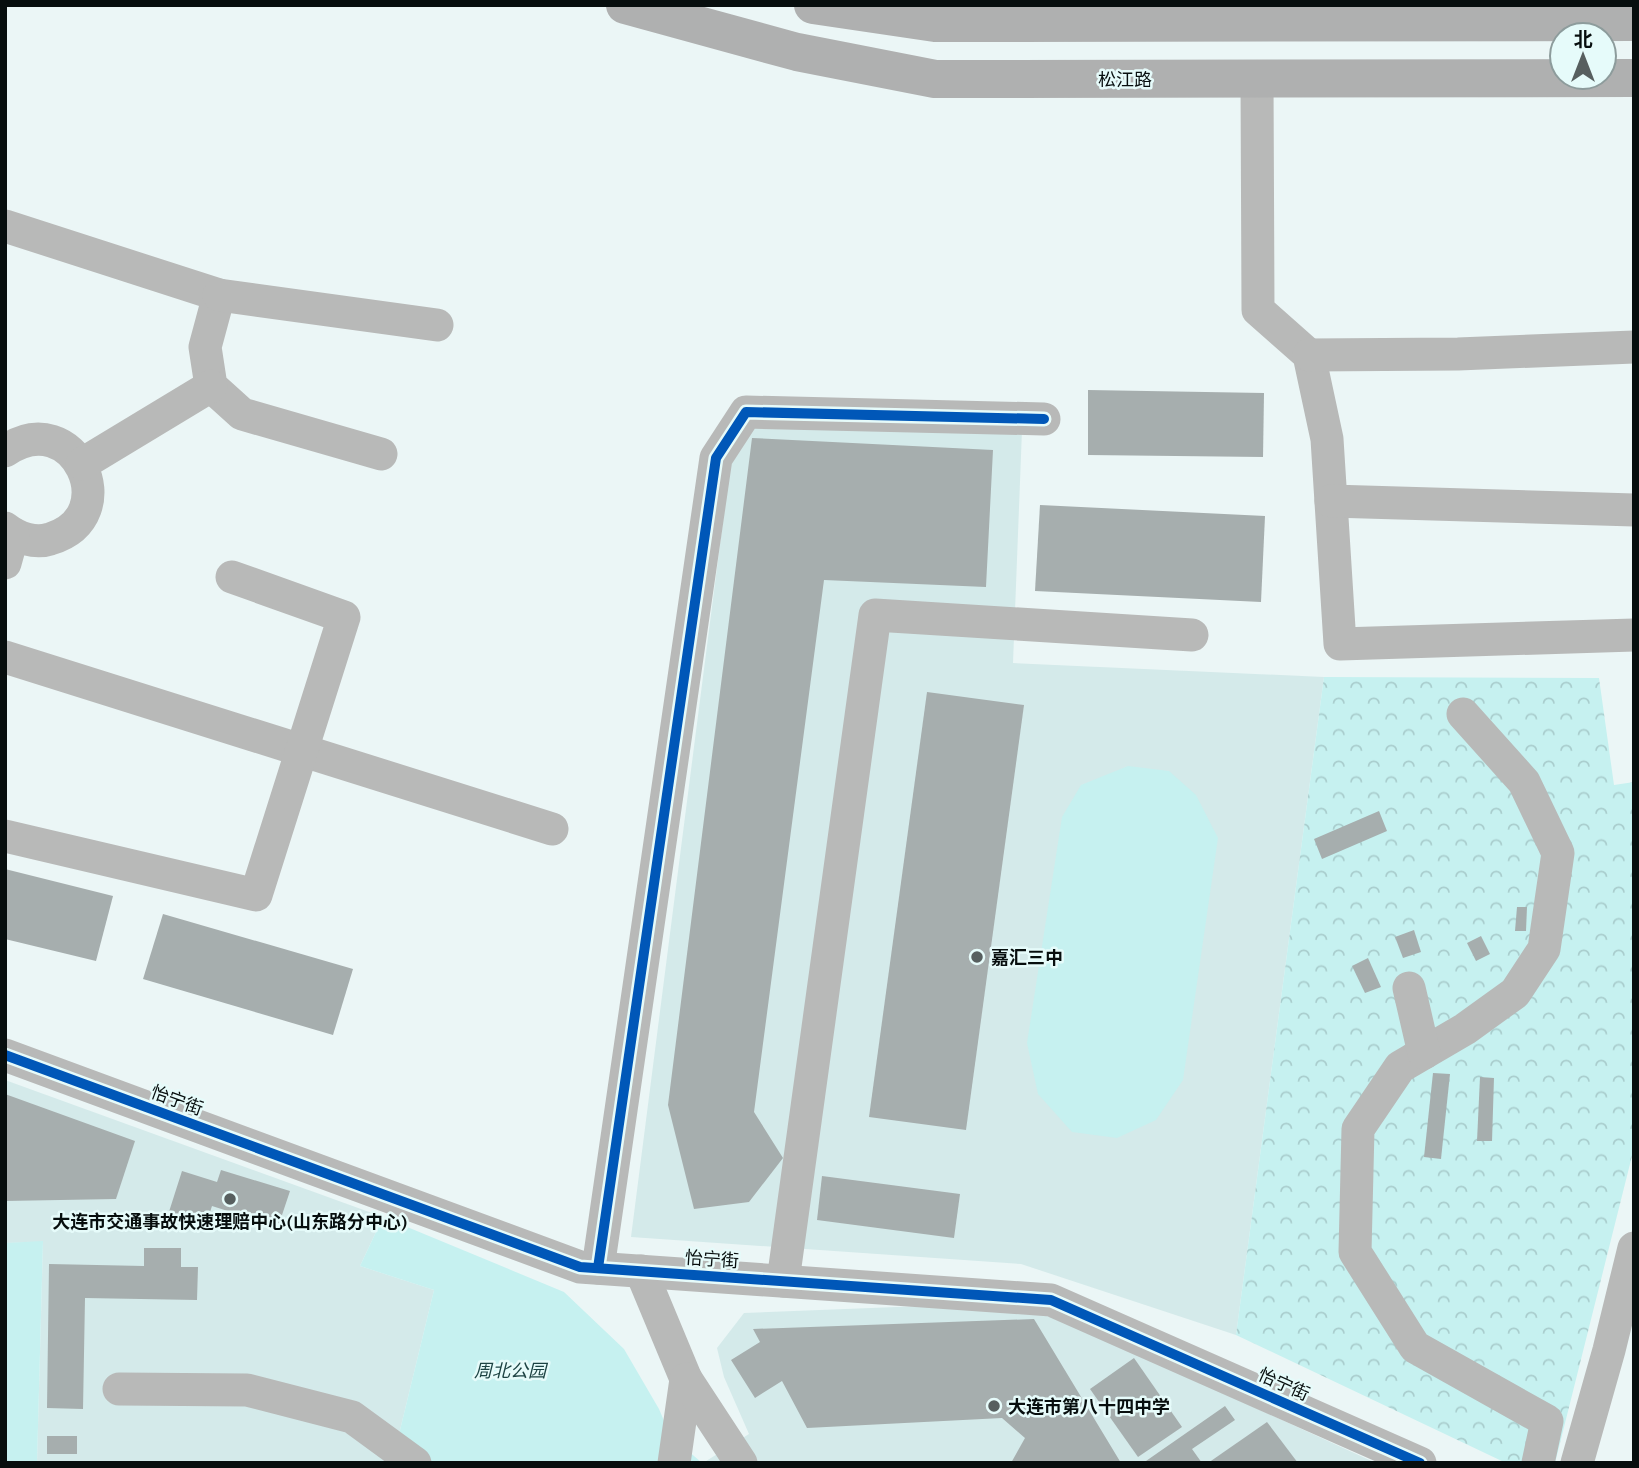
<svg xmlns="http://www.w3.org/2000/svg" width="1639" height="1468" font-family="'Source Serif 4','Noto Sans SC',serif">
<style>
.built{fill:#d4eaea}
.green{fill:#c6f1f0}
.forest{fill:url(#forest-crowns)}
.building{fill:#a6aeae}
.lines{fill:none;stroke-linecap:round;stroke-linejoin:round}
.minor{stroke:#b8b9b8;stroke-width:33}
.major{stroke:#afb0b0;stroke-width:38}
.cycleway-casing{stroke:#e6fbfa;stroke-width:15}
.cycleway{stroke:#0057b8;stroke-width:10}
.poi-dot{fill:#575f5f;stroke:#e6fbfa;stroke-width:2.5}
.labels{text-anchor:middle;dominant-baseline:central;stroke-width:5;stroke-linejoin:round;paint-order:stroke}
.street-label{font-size:18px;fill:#070e0e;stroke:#e6fbfa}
.poi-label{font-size:18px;font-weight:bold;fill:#070e0e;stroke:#e6fbfa;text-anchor:start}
.park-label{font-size:18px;font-style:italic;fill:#1d4343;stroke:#e6fbfa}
</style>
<defs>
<pattern id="forest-crowns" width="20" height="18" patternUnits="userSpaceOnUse" patternTransform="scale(1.75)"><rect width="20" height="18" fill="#c6f1f0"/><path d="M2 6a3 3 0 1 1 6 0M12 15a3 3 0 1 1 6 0" fill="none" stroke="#a9cdcd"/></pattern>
</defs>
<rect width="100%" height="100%" fill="#ebf6f6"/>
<g class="built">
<polygon points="753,423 1022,430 1013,663 1324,677 1236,1335 1021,1264 631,1237 731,459"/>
<polygon points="5,1080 383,1217 360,1266 434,1290 392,1463 37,1463 43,1242 5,1243"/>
<polygon points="1024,1302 1376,1463 703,1463 749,1434 724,1377 717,1348 744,1313"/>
</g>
<g class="green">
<polygon points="1128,766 1169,771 1196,795 1218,838 1183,1080 1156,1120 1117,1138 1072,1132 1038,1094 1027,1043 1062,817 1081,785"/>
<polygon points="383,1217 564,1292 624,1349 659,1409 670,1435 702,1463 392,1463 434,1290 360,1266"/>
<polygon points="43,1241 37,1463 5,1463 5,1243"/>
</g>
<polygon class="forest" points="1324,677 1599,678 1614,785 1634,782 1634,1148 1555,1463 1506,1463 1236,1335"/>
<g class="building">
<polygon points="1088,390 1264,393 1263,457 1088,455"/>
<polygon points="752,438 993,450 986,587 824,580 754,1112 783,1158 749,1202 694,1209 668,1105"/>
<polygon points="1040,505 1265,516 1261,602 1035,591"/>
<polygon points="927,692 1024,705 966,1130 869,1117"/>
<polygon points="1379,811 1387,831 1322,859 1314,839"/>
<polygon points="5,869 113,896 96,961 5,939"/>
<polygon points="1517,907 1527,907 1526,931 1515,931"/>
<polygon points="163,914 353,969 333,1035 143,979"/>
<polygon points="1414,930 1421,952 1403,958 1395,937"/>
<polygon points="1481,936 1490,954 1476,961 1467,943"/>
<polygon points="1368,958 1381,987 1365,993 1352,966"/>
<polygon points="1433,1073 1450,1074 1441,1159 1424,1157"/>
<polygon points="1480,1077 1494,1078 1492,1141 1477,1141"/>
<polygon points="5,1094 135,1141 116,1199 5,1201"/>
<polygon points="221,1170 290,1191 278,1227 212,1206 204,1230 167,1218 182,1171 217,1182"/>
<polygon points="822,1176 960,1194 954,1238 817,1220"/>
<polygon points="144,1248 181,1248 181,1267 198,1267 197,1300 85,1298 83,1409 47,1408 49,1264 144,1266"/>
<polygon points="1034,1319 1121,1463 1011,1463 1025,1438 1002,1418 807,1428 782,1381 755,1398 731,1360 760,1342 753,1329"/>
<polygon points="1134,1358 1182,1427 1138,1457 1090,1389"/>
<polygon points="1225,1406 1235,1420 1192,1449 1202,1463 1148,1463 1146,1461"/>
<polygon points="1267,1422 1298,1463 1208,1463"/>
<rect x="47" y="1436" width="30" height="18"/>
</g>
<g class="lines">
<g class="minor">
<polyline points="1257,79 1258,310 1309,355 1327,439 1340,644 1634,635"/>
<polyline points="5,226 219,295 205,347 211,386 242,414 381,454"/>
<polyline points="219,295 437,325"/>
<polyline points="1309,355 1458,354 1634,347"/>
<path d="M5 451C74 403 127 516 50 539 35 544 18 538 5 528"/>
<polyline points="82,464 211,386"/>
<polyline points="1331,501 1634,510"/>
<polyline points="5,563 13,534"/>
<polyline points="5,657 552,829"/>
<polyline points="1463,714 1524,782 1558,853 1544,949 1515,993 1465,1029 1400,1067 1358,1129 1355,1252 1415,1347 1547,1421 1538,1463"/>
<polyline points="5,836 256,895 344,617 232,577"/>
<polyline points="1409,988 1424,1053"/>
<polyline points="5,1055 580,1267 1051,1300 1420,1463"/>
<polyline points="598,1268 716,458 746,412 1044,419"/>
<polyline points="641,1271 686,1379 674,1463"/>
<polyline points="783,1281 875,615 1192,635"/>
<polyline points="686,1379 741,1463"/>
<polyline points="119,1389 247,1390 352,1417 415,1463"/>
<polyline points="1577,1463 1609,1350 1634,1248"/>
</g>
<g class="major">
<polyline points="625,5 797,52 935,79 1634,78"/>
<polyline points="813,5 935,23 1634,22"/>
</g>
<defs>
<g id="cycleway">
<polyline points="5,1055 580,1267 1051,1300 1420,1463"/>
<polyline points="598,1268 716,458 746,412 1044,419"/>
</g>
</defs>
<use href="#cycleway" class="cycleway-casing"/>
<use href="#cycleway" class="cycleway"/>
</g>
<g class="poi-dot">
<circle cx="977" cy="957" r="7"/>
<circle cx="230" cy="1199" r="7"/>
<circle cx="994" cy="1406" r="7"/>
</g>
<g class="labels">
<g class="street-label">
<text x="1125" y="79">松江路</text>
<text transform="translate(177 1100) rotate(20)">怡宁街</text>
<text transform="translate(712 1259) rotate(4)">怡宁街</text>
<text transform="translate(1284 1384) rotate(24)">怡宁街</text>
</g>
<g class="poi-label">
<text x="991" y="957">嘉汇三中</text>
<text x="230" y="1221" text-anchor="middle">大连市交通事故快速理赔中心(山东路分中心)</text>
<text x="1008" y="1406">大连市第八十四中学</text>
</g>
<g class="park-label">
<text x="510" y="1370">周北公园</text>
</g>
</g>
<rect width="1639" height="1468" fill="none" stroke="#070e0e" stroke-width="14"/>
<g transform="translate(1583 56)"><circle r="33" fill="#e6fbfa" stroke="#8d9c9c" stroke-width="2"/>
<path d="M0-5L12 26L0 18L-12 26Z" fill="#575f5f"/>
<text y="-10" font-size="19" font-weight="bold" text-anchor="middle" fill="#070e0e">北</text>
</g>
</svg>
